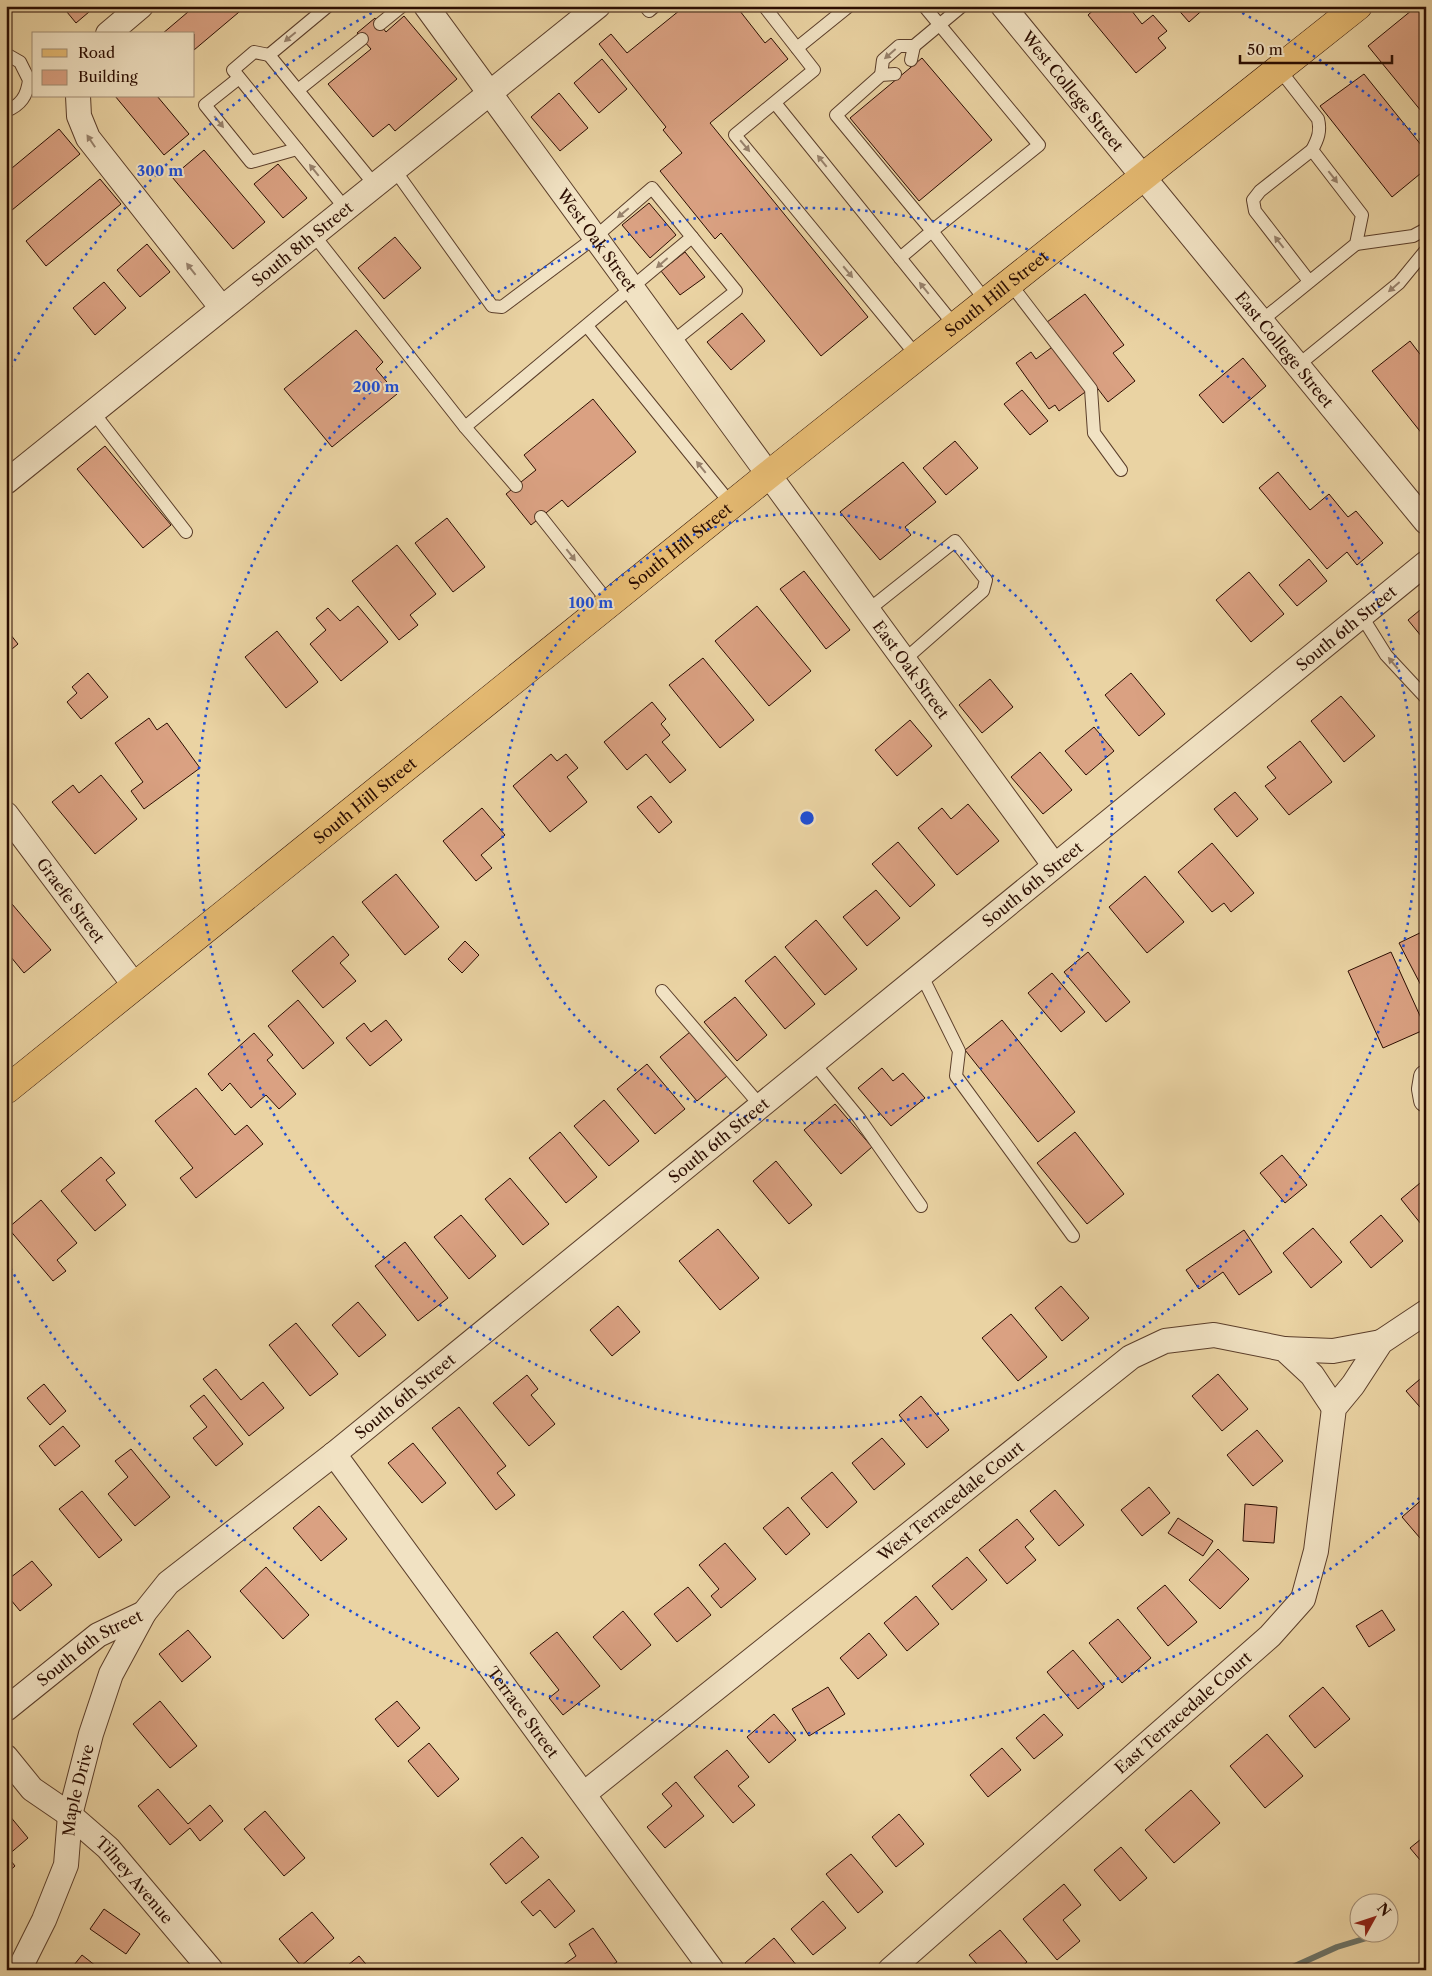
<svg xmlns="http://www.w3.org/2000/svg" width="1432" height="1976" font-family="'Libre Caslon Text',serif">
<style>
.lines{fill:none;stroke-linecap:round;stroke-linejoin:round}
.stream{stroke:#6c7367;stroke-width:6}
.building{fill:#daa182;stroke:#2b0d01}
.lane-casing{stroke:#5b3e2a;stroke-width:14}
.street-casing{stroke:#5b3e2a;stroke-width:26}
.primary-casing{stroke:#2b0d01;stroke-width:29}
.lane{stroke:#f1e2c3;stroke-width:12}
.street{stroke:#f1e2c3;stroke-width:24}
.primary{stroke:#e5ba72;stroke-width:28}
.oneway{fill:#98826c}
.ring{fill:none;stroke:#1d4ed8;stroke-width:2.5;stroke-dasharray:2.5 5}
.labels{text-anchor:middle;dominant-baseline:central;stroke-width:4;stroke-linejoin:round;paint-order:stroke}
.street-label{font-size:16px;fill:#2b0d01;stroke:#f1e2c3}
.centre{fill:#1d4ed8;stroke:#f1e2c3;stroke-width:2.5}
.ring-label{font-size:15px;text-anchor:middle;font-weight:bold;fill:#1d4ed8;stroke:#f1e2c3;stroke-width:4;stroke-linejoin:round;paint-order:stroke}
</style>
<rect width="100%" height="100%" fill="#ead3a3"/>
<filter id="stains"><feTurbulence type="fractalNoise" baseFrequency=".004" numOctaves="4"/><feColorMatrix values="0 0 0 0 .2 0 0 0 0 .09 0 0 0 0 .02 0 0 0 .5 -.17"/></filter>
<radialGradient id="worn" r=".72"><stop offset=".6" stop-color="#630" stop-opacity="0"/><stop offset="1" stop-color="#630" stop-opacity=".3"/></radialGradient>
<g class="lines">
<polyline class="stream" points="1286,1970 1337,1947 1380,1934"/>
</g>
<g class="building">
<polygon points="62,6 96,6 76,23"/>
<polygon points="195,6 244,6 245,7 194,50 194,34 162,34"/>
<polygon points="685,6 736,6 765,43 771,38 788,59 710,123 868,317 821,356 721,233 715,239 660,171 682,153 663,130 666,127 599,44 611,34 627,53"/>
<polygon points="1098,6 1128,6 1142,24 1153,15 1167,31 1158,38 1166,48 1136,73 1088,15"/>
<polygon points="1175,6 1207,6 1189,22"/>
<polygon points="1417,6 1426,6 1426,117 1368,46"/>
<polygon points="404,16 457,79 395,131 389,124 373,137 328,84 371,49 357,33 375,18 386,32"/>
<polygon points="922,58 992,140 919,201 850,118"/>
<polygon points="602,59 627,89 599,113 574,83"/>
<polygon points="1364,74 1426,151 1426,169 1392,197 1320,106"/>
<polygon points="559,93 588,128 560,151 531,117"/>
<polygon points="115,96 157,96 189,134 164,155"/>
<polygon points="59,129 80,154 6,215 6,173"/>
<polygon points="204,150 265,222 233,249 172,177"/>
<polygon points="278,164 307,198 283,218 254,184"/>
<polygon points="100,179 121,204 46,266 26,241"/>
<polygon points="649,203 676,235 650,258 622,225"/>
<polygon points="395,237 421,268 384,299 358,268"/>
<polygon points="147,244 170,272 140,297 117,270"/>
<polygon points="685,252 705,277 680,295 661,271"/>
<polygon points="104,282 126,308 95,335 73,308"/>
<polygon points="1085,294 1124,345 1113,353 1135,381 1108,402 1047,322"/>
<polygon points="742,313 765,341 731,370 707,342"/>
<polygon points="356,330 383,362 376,369 397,394 332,447 284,389"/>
<polygon points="1410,341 1426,362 1426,433 1423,435 1372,371"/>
<polygon points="1055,345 1088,390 1059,411 1055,405 1049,409 1016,363 1031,352 1036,359"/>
<polygon points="1243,358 1266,386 1223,423 1199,395"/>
<polygon points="1022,390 1048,421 1030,435 1004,404"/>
<polygon points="593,399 636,452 568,507 562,500 531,525 506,494 536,470 524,455"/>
<polygon points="955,441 978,468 946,495 923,468"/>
<polygon points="105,446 171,525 143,548 77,469"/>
<polygon points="903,462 936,502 905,527 911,535 880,560 840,512"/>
<polygon points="1278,472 1310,510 1329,494 1348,517 1356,511 1383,543 1357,565 1347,552 1327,569 1259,488"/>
<polygon points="447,518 485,567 453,592 415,543"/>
<polygon points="397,545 436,594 410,615 418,625 399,640 352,581"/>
<polygon points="1309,559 1327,581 1297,606 1279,585"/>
<polygon points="804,571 850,630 826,649 780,589"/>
<polygon points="1249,572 1284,614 1251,642 1216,600"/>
<polygon points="1426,605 1426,642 1408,620"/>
<polygon points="358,606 388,642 341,681 310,644 326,630 316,618 328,608 340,621"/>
<polygon points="757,606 811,671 769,706 715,641"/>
<polygon points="6,629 18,644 6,654"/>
<polygon points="277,631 318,682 286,708 245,657"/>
<polygon points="703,658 754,720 720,748 669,685"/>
<polygon points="88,673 108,697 81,719 67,702 77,693 72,687"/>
<polygon points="1131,673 1165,714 1139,736 1105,695"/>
<polygon points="990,679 1013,707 982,733 959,705"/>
<polygon points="1341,696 1375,736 1344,762 1311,721"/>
<polygon points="652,702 666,719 661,724 670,735 662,742 686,770 670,783 646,754 627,770 604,742"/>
<polygon points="149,718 157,730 167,723 200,768 144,809 131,791 143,782 115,743"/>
<polygon points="910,720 932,746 897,776 875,750"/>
<polygon points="1094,727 1114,751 1086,775 1065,751"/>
<polygon points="1300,741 1332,782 1289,815 1265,786 1276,778 1267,767"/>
<polygon points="1040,752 1072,790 1043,814 1011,777"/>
<polygon points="551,754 557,761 566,754 578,768 567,777 587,802 550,832 513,786"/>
<polygon points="101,775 137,819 95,854 52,802 73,785 79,793"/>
<polygon points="1235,792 1258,819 1237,837 1214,809"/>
<polygon points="651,796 672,822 659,833 637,807"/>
<polygon points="968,804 999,841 957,875 918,828 942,808 951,819"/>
<polygon points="482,808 505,835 481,855 492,868 476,881 443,841"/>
<polygon points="898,842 935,885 910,907 872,864"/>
<polygon points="1212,843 1254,893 1231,912 1224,903 1212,912 1178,872"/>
<polygon points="396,874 439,927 405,955 362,902"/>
<polygon points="1145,876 1184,922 1147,953 1109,907"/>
<polygon points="876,890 900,918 867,946 843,917"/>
<polygon points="12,904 51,950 24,973 6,951 6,909"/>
<polygon points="816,920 857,969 825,995 785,947"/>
<polygon points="1426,930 1426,995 1399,943"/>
<polygon points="333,936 349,955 340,963 356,981 323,1008 292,971"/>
<polygon points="465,941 479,955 462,973 448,959"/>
<polygon points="1088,952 1130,1002 1106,1022 1064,972"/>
<polygon points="1391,952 1426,1029 1383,1048 1348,971"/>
<polygon points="775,956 815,1004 785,1029 745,981"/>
<polygon points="1052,973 1085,1012 1061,1032 1028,993"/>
<polygon points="735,997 767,1035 737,1061 704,1022"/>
<polygon points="298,1000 334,1043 303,1069 268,1026"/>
<polygon points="386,1020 402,1040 370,1066 346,1038 364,1023 371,1032"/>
<polygon points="1002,1020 1075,1112 1038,1142 965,1050"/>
<polygon points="690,1032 727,1076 697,1101 660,1057"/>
<polygon points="254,1033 273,1055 267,1060 296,1094 279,1109 266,1095 251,1108 230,1083 222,1091 208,1074"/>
<polygon points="647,1064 685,1109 655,1134 617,1089"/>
<polygon points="882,1068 893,1081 903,1073 925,1098 891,1126 858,1088"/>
<polygon points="196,1088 235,1135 247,1125 263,1144 196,1198 180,1178 193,1168 155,1121"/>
<polygon points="604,1100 639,1141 609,1166 574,1126"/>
<polygon points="835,1104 872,1147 841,1174 804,1130"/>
<polygon points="560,1132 597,1177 566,1203 529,1158"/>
<polygon points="1075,1132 1124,1194 1087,1224 1037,1163"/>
<polygon points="1282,1155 1307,1185 1285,1203 1260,1173"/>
<polygon points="101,1157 115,1173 106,1180 126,1205 95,1231 61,1191"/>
<polygon points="776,1161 812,1205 789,1224 753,1181"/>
<polygon points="510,1178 549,1224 523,1245 485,1199"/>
<polygon points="1426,1178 1426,1229 1425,1229 1401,1199"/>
<polygon points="41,1200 77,1243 57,1260 66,1271 53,1281 8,1228"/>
<polygon points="461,1215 496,1256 469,1279 434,1237"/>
<polygon points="1381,1215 1403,1241 1371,1268 1350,1242"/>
<polygon points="1313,1228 1342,1262 1311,1288 1283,1253"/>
<polygon points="718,1229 759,1278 720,1310 679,1261"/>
<polygon points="1244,1230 1272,1272 1239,1295 1223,1272 1199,1289 1186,1270"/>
<polygon points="405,1242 448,1298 418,1321 375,1266"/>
<polygon points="1061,1286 1089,1318 1062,1341 1035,1308"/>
<polygon points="358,1302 386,1335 359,1357 332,1325"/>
<polygon points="618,1306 640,1332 612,1356 590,1330"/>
<polygon points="1011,1314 1047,1357 1018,1381 982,1338"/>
<polygon points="296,1323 338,1374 310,1396 269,1345"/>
<polygon points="216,1369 241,1400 263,1382 284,1408 249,1436 203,1379"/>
<polygon points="1218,1374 1248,1409 1222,1431 1192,1396"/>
<polygon points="1426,1374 1426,1414 1406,1391"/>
<polygon points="527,1375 538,1389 531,1395 555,1424 529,1446 493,1403"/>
<polygon points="44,1384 66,1411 50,1425 27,1398"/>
<polygon points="204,1395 243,1444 216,1466 193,1438 207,1427 190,1406"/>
<polygon points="921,1396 949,1430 927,1448 899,1415"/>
<polygon points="459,1407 506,1466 497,1473 515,1495 496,1510 432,1428"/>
<polygon points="63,1426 80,1446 55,1466 39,1446"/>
<polygon points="1257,1430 1283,1461 1253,1486 1227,1455"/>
<polygon points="882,1438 905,1464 874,1490 852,1463"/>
<polygon points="413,1443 446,1483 422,1503 388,1463"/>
<polygon points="131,1449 170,1497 135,1526 108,1494 128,1477 115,1461"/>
<polygon points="832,1472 857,1502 827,1528 801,1498"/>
<polygon points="1149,1487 1170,1513 1142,1536 1121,1510"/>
<polygon points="1055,1490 1084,1525 1059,1546 1030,1511"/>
<polygon points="82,1491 122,1540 99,1558 59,1509"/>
<polygon points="1426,1496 1426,1545 1402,1517"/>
<polygon points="1245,1504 1277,1507 1274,1543 1243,1541"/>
<polygon points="319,1506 347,1539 321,1561 293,1528"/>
<polygon points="788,1507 810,1534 786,1555 763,1528"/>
<polygon points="1178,1518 1213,1541 1203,1556 1168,1533"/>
<polygon points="1017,1519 1034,1539 1025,1547 1036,1560 1007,1584 979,1550"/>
<polygon points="725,1543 756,1579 721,1608 711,1596 719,1589 699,1565"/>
<polygon points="1218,1549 1249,1579 1220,1609 1189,1580"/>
<polygon points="967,1557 987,1580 952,1610 932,1586"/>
<polygon points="32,1561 52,1585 20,1611 6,1594 6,1581"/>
<polygon points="266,1567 309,1615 283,1639 240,1591"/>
<polygon points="1165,1585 1197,1622 1168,1646 1137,1608"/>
<polygon points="688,1587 711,1615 677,1642 654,1614"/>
<polygon points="916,1596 939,1624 907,1651 884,1623"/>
<polygon points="1382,1610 1395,1630 1369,1647 1356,1626"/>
<polygon points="623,1611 651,1645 621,1670 593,1637"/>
<polygon points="1118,1619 1151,1658 1122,1683 1089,1643"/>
<polygon points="188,1630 211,1657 182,1682 159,1654"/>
<polygon points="557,1632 600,1686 563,1715 549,1698 559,1690 530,1653"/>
<polygon points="869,1633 887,1655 858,1679 840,1658"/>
<polygon points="1073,1650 1104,1687 1078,1709 1047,1672"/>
<polygon points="828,1687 845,1714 809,1736 792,1709"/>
<polygon points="1323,1687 1350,1719 1315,1748 1289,1716"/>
<polygon points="160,1701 197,1746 170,1768 133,1724"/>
<polygon points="397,1701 420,1728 398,1747 375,1719"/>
<polygon points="774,1714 796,1740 769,1763 747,1737"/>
<polygon points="1044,1714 1063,1735 1034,1759 1016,1738"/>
<polygon points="1267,1734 1303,1776 1265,1808 1230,1766"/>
<polygon points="429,1743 459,1779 438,1797 408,1761"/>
<polygon points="1002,1748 1021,1770 988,1797 970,1775"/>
<polygon points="727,1750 749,1777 738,1786 755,1805 733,1823 694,1777"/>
<polygon points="676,1782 704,1816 665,1848 647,1827 672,1806 662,1794"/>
<polygon points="158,1789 188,1824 210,1805 223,1821 200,1841 190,1828 170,1845 138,1806"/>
<polygon points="1191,1790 1220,1823 1174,1863 1145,1830"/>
<polygon points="265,1811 305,1858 284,1876 244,1829"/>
<polygon points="899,1814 924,1844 896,1867 872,1837"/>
<polygon points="9,1815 28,1838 7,1856 15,1866 6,1874 6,1817"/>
<polygon points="1426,1835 1426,1867 1410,1848"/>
<polygon points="522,1837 539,1857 506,1884 490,1864"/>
<polygon points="1121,1847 1147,1878 1120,1901 1094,1870"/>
<polygon points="851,1854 883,1892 858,1913 826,1874"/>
<polygon points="549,1879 575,1911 555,1928 540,1910 533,1916 521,1902"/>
<polygon points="1064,1884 1081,1905 1063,1920 1080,1941 1057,1960 1023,1919"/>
<polygon points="823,1901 846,1928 813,1955 791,1929"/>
<polygon points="104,1909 140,1934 126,1954 90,1929"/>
<polygon points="312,1912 334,1938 301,1966 279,1939"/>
<polygon points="593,1928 617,1962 605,1970 556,1970 576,1956 569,1944"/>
<polygon points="1000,1930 1027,1962 1018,1970 982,1970 969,1955"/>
<polygon points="774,1938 798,1967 795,1970 751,1970 745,1963"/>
<polygon points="82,1955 101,1970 70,1970"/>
<polygon points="359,1956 371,1970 342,1970"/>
</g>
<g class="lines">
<defs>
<g id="lane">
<polyline points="328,6 269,55 374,184"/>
<polyline points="645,6 649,11 655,6"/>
<polyline points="764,6 814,70 735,135 917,356"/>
<polyline points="924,6 1039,145 932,231 986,301"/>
<polyline points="380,24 402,6"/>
<polyline points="797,48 849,6"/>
<path d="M6 54 20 62 29 80C27 96 21 105 6 111"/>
<polyline points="269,55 254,52 233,70 345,208"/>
<polyline points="911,60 914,46"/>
<path d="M1279 69 1318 119C1321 131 1318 139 1312 150"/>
<polyline points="895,74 881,75 836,115 932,231 900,258"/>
<polyline points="881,75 883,60 899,46 914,46 962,6"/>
<polyline points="239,78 205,105 251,162 297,149"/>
<polyline points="298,90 362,39"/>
<polyline points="775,103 955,326"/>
<polyline points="394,169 492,306 502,307 594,238 652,188 736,291 671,343"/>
<polyline points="313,234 465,427"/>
<polyline points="1356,244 1413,236 1426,229"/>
<polyline points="1009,282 1091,389 1094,433 1121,470"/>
<polyline points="1261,321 1356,244 1362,215 1312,150 1260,191 1253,200 1255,211 1309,281"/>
<polyline points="587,326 731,504"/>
<polyline points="1297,366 1399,283 1426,250"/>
<polyline points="93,412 186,532"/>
<polyline points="516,486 465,427 692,237"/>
<polyline points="541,517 609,603"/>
<polyline points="867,611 955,541 986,580 983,591 903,661"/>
<polyline points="1361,615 1386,655 1426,698"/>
<polyline points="921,974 959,1051 956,1076 1073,1236"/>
<polyline points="662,991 760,1105"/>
<polyline points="813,1062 859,1118 921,1206"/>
</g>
<g id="street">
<path id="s1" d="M426 6 1054 865"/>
<path id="s2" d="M1003 6 1426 522"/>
<polyline points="108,34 141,6"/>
<polyline points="78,96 79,116 88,138 221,307"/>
<path id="s3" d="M6 482 598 6"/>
<path id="s4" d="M6 814 135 986"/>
<polyline points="1426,1077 1424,1089 1426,1100"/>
<polyline points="1284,1349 1333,1351 1381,1342"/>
<path id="s5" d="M334 1454 712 1970"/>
<path id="s6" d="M6 1709 98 1635 144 1613 168 1583 334 1454 1426 563"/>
<path id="s7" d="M6 1757 32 1789 70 1815 108 1848 211 1970"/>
<path id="s8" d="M585 1793 1131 1357 1165 1341 1214 1335 1284 1349 1312 1375 1334 1408"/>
<path id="s9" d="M19 1970 44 1920 66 1865 70 1815 91 1734 111 1674 144 1613"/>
<path id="s10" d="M890 1970 1270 1636 1303 1599 1316 1551 1334 1408 1353 1385 1381 1342 1426 1312"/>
</g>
<g id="primary">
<path id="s11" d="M6 1090 767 476 1358 6"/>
</g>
</defs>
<use href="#lane" class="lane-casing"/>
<use href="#street" class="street-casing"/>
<use href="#primary" class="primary-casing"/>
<use href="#lane" class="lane"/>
<use href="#street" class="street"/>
<use href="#primary" class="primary"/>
</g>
<defs><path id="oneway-solid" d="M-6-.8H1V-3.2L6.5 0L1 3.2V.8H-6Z" transform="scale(1.25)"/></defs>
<g class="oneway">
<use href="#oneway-solid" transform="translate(290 37) rotate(140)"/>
<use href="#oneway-solid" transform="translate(890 54) rotate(139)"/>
<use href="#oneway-solid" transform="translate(219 122) rotate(51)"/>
<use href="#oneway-solid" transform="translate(91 141) rotate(-124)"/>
<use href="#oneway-solid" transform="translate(745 146) rotate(50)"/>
<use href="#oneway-solid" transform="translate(822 161) rotate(-129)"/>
<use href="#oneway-solid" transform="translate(314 170) rotate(-129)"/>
<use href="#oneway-solid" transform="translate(1333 177) rotate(52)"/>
<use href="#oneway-solid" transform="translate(623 213) rotate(140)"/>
<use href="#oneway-solid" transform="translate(1279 242) rotate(-128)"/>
<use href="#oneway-solid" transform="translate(662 263) rotate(139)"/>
<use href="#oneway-solid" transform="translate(191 269) rotate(-128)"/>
<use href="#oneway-solid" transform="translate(848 272) rotate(50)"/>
<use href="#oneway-solid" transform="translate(1394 287) rotate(139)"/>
<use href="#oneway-solid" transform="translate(924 288) rotate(-129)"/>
<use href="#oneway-solid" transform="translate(701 467) rotate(-129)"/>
<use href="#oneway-solid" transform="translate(571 555) rotate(52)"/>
<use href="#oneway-solid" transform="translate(1393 663) rotate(-130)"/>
</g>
<g class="ring">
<circle cx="807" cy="818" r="305"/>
<circle cx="807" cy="818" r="610"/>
<path d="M1425 1493A915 915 0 0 1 7 1262M7 374A915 915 0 0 1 385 6M1229 6A915 915 0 0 1 1425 143"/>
</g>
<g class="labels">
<g class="street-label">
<text stroke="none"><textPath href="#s2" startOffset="110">West College Street</textPath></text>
<text stroke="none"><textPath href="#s1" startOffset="290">West Oak Street</textPath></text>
<text stroke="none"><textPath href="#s3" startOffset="380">South 8th Street</textPath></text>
<text stroke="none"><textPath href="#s11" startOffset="1271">South Hill Street</textPath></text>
<text stroke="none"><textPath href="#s2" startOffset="444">East College Street</textPath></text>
<text stroke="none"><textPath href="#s11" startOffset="866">South Hill Street</textPath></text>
<text stroke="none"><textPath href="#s6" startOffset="1724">South 6th Street</textPath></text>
<text stroke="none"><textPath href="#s1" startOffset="822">East Oak Street</textPath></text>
<text stroke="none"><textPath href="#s11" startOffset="461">South Hill Street</textPath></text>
<text stroke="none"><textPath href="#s6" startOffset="1319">South 6th Street</textPath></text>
<text stroke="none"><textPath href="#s4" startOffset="108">Graefe Street</textPath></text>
<text stroke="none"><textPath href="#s6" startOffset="914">South 6th Street</textPath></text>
<text stroke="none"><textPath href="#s6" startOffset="509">South 6th Street</textPath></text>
<text stroke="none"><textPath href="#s8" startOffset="468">West Terracedale Court</textPath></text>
<text stroke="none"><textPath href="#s6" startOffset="104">South 6th Street</textPath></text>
<text stroke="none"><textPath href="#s5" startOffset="320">Terrace Street</textPath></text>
<text stroke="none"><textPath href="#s10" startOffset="390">East Terracedale Court</textPath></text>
<text stroke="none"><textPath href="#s9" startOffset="191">Maple Drive</textPath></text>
<text stroke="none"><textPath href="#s7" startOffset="179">Tilney Avenue</textPath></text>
</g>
</g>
<circle cx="807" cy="818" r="8" class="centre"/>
<g class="ring-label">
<text x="160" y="176">300 m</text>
<text x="376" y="392">200 m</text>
<text x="591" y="608">100 m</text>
</g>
<rect width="1432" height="1976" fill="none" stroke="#ead3a3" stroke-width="25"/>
<rect x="8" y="8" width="1417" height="1961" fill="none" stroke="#2b0d01" stroke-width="2.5"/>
<rect x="12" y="12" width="1407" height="1951" fill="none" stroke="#2b0d01"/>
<rect x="32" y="32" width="162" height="65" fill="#f1e2c3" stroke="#a28d75"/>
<rect x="42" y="49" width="25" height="8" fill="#e5ba72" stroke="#a28d75"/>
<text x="78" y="58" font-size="15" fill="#2b0d01">Road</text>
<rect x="42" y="70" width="25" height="15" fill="#daa182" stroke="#a28d75"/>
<text x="78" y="82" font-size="15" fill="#2b0d01">Building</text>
<g transform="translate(1374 1918) rotate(50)"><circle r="24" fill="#f1e2c3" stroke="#a28d75"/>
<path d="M0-4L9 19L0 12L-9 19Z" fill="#8f2418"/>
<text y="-8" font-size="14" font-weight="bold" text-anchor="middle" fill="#2b0d01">N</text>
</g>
<path d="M1240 55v8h152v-8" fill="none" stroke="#2b0d01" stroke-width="2.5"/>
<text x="1247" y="55" font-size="15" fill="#2b0d01" stroke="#f1e2c3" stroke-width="4" paint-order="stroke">50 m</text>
<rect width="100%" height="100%" filter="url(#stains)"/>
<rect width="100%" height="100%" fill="url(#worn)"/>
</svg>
